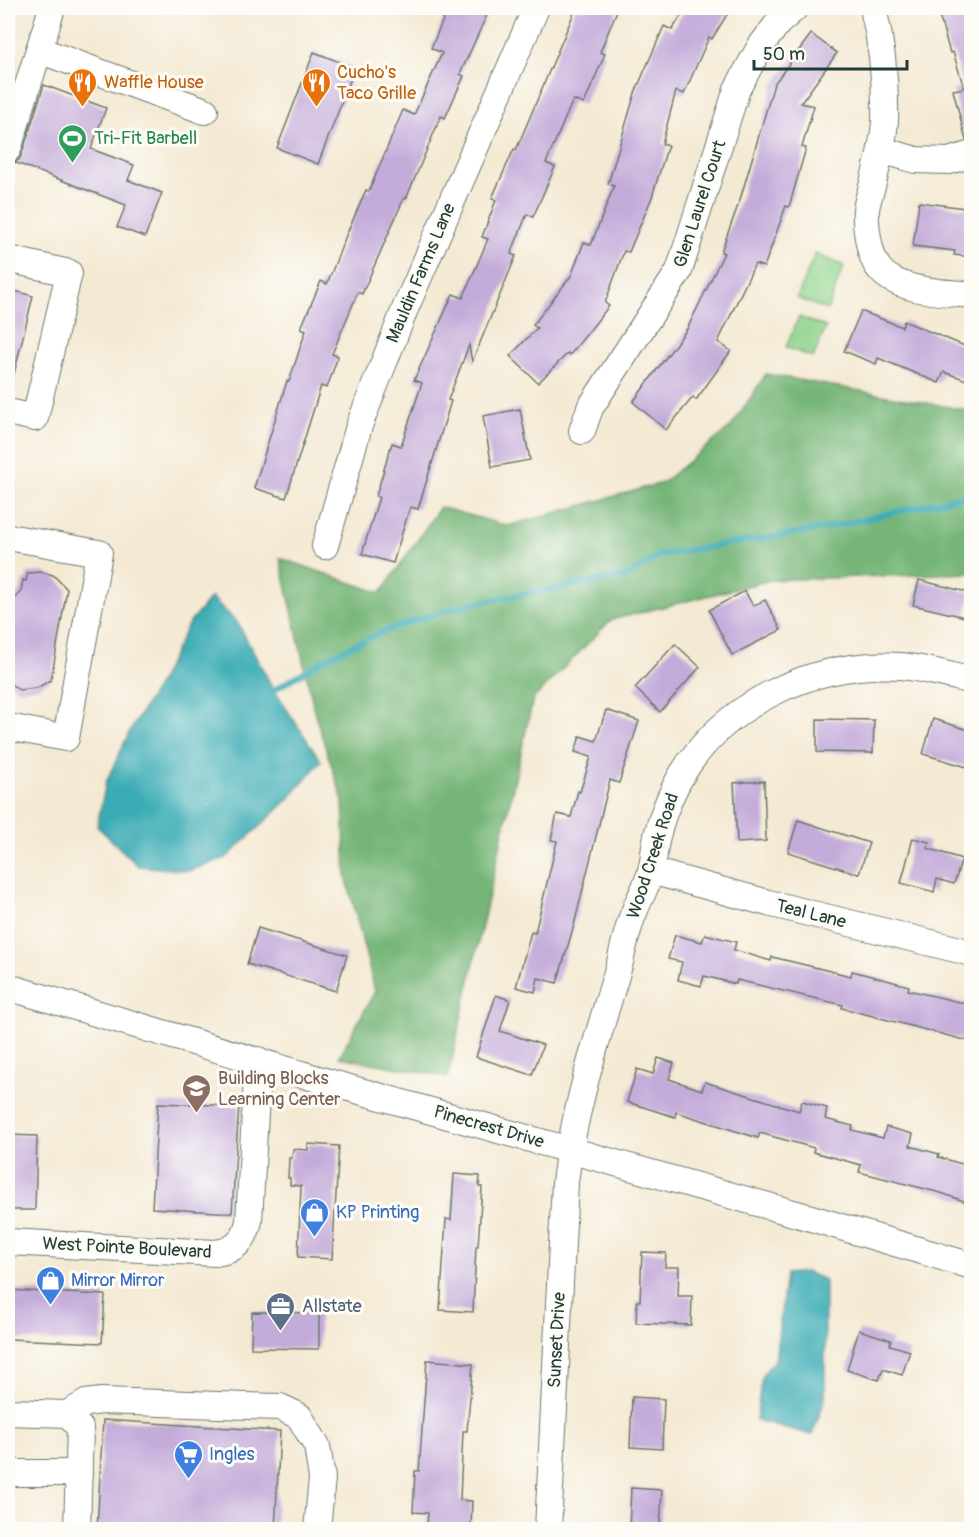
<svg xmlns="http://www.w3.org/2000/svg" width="979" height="1537" font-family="Pangolin,sans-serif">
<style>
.green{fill:#91d38b;stroke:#588860;stroke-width:1.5}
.forest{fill:#74b577;stroke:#4a7956;stroke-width:1.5}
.water{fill:#3bacb5;stroke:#2d7474;stroke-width:1.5}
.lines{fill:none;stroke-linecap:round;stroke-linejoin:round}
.stream{stroke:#3bacb5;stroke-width:6}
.building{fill:#c4acda}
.minor-casing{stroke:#6a796c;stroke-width:28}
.minor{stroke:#fff;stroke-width:26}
.labels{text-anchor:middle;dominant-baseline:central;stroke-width:6;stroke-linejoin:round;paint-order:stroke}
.food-label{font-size:18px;fill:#c56008;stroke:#fdfcf7;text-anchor:start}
.leisure-label{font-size:18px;fill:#27864d;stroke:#fdfcf7;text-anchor:start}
.street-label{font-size:18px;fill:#1f3d34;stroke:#fdfcf7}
.education-label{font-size:18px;fill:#785e54;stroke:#fdfcf7;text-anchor:start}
.shop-label{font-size:18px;fill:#366cbe;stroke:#fdfcf7;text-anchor:start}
.service-label{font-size:18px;fill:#4e5e75;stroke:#fdfcf7;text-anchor:start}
</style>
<rect width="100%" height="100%" fill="#fdfcf7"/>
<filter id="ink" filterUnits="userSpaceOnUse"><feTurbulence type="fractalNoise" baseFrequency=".0167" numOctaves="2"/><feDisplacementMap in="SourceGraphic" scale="12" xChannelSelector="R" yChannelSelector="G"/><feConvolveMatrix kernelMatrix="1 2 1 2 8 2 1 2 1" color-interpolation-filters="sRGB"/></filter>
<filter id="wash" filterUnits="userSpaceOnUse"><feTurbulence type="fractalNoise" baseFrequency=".008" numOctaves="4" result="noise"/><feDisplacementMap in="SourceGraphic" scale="24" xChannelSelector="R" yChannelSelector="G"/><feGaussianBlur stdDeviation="1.35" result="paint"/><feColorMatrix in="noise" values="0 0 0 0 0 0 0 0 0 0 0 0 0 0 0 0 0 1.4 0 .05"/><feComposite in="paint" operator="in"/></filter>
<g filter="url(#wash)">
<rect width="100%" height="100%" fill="#f4e9d3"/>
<g class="green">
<polygon points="815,254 844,266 827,310 797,298"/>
<polygon points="799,317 826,327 813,358 786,347"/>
</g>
<polygon class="forest" points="766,374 971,411 971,573 771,580 611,620 533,699 448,1077 339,1057 375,991 346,876 343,801 316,718 280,558 381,593 440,507 508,526 662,483 731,427"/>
<g class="water">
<polygon points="211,597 237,622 274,690 321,761 288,800 226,858 189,871 138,866 97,826 106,782 130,731 159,683 188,625"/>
<polygon points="805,1272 825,1280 825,1399 812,1435 756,1420 762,1375 775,1360 786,1274"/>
</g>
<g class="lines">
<polyline class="stream" points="274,690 332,655 392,628 467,604 627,576 660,555 822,529 972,494"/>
</g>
<g id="blocks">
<g class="building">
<polygon points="448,8 490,8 460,74 464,76 445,118 441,116 406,199 404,198 362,294 358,292 332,354 338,356 327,388 321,386 286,498 254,488 287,381 289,382 306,330 301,328 321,281 327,284 345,238 366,190 369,191 403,110 414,115 442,53 431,48"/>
<polygon points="576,8 618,8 600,52 605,54 584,104 573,100 546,163 555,167 533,217 527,214 511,254 516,256 472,362 469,345 448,400 451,401 418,509 410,507 393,563 362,554 379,497 376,496 392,443 401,446 422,383 414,380 453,294 463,298 488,239 482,237 496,200 492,198 514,149 516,150"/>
<polygon points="686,8 731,8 712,39 709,37 684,94 676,91 662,144 668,145 652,197 629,252 624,251 605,303 609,306 570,355 568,353 538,383 510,356 537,328 533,325 571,276 584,242 591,245 614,186 608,184 635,93 664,26 672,30"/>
<polygon points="937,8 972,8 972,139 966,140 953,90 964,88 953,52 950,53"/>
<polygon points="811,34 837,53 801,103 814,106 802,147 806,148 789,207 786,206 764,267 755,264 718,342 731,351 696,400 693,397 666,430 633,402 687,329 724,253 721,252 740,200 774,84"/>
<polygon points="314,52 355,68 318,164 277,148"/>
<polygon points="44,85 106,108 91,149 134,165 128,180 162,193 145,237 117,227 126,205 14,162 19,160 22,153"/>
<polygon points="919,202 972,209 972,257 954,255 955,251 913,246"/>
<polygon points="8,289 33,296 14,374 8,373"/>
<polygon points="861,311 902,327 904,321 972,349 972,382 944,372 939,383 878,358 876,364 844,351"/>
<polygon points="520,409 530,460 492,467 483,416"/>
<polygon points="41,572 53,575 67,589 51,680 37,688 19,690 8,682 8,607 21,591 23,580 26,581 28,573"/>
<polygon points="919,580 971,593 965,617 913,605"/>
<polygon points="745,591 753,606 765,600 781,630 732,655 709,610"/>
<polygon points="675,644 700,667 660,712 635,688"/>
<polygon points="606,710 639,721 619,783 610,780 574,925 557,983 538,978 535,992 516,987 531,932 535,933 557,841 551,840 557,814 571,817 578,791 580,792 591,757 575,752 580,736 596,741"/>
<polygon points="817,719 874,720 873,753 817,752"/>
<polygon points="933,719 972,731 972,752 967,767 923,754"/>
<polygon points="764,781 766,841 737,843 734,783"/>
<polygon points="798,820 869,843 859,874 788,852"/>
<polygon points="913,838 929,842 927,848 962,859 954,884 937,879 934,892 901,883"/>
<polygon points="258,928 347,955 336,991 247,964"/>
<polygon points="705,934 736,942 734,950 771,961 772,957 851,976 852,971 909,986 908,990 972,1005 972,1042 842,1008 843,1005 737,980 736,984 704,976 701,986 678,980 682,962 668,959 675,935 702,942"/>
<polygon points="496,995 510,1000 500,1031 543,1045 532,1075 476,1057"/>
<polygon points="658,1058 674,1063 669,1079 702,1090 705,1082 799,1111 802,1101 827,1108 825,1119 853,1126 852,1130 883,1138 886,1127 913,1134 910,1146 939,1154 938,1157 972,1167 972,1204 941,1193 859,1172 861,1165 813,1152 814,1148 760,1133 758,1138 676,1112 675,1117 627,1102 637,1069 653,1074"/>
<polygon points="158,1103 239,1106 232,1213 152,1208"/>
<polygon points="8,1135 37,1136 35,1210 8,1210"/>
<polygon points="308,1144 339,1146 332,1259 298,1257 301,1186 290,1185 290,1178 288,1178 289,1158 292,1158 293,1149 308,1150"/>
<polygon points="454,1174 480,1176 479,1187 482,1187 478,1246 476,1246 473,1312 440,1310 446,1219 451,1220"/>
<polygon points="642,1252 666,1253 665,1267 679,1267 678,1296 692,1296 691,1325 636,1323 637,1301 640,1301"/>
<polygon points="8,1290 105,1295 102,1343 8,1339"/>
<polygon points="252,1312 319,1313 319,1349 251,1348"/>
<polygon points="859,1330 891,1340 890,1345 910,1351 902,1375 883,1369 879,1380 847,1370"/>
<polygon points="427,1360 473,1364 467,1431 463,1431 460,1500 472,1501 471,1528 427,1526 428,1513 413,1512 415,1471 419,1471"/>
<polygon points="632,1397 664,1399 662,1449 630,1447"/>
<polygon points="103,1420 280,1431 275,1530 97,1530"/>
<polygon points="631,1488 662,1490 660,1530 629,1530"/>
</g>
</g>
</g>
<g filter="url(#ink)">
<use href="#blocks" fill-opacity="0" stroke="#6a796c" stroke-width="1.5"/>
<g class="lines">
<defs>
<g id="minor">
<path d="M873 8C882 45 886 81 885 120 884 142 878 162 873 183 871 191 867 201 866 210 865 224 869 255 878 267 895 292 944 292 972 295"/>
<polyline points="39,50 205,111"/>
<polyline points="8,149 52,8"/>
<polyline points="881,150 916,160 949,161 972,154"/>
<polyline points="8,259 69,273 35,418 8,412"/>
<polyline points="582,431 590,408 679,271 737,89 760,47 778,23 795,8"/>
<polyline points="8,537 99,553 66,738 8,727"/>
<polyline points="325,546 359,426 405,309 536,8"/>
<polyline points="651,871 768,903 972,953"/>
<polyline points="8,987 328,1082 811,1218 972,1266"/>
<path d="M8 1242 215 1253C234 1251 245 1241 249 1221L258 1060"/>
<polyline points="8,1412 67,1414 80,1428 77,1530"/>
<polyline points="67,1414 86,1403 102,1401 280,1407 299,1416 317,1446 322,1478 317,1530"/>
<polyline points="8,1473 79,1473"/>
<path d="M548 1530 565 1182C574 1107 599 1034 620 962 624 945 628 926 635 910 640 897 647 885 651 872 654 860 654 848 657 836 661 819 668 801 676 785 718 705 812 661 900 666 924 668 948 675 972 681"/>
</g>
</defs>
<use href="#minor" class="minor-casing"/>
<use href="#minor" class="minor"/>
</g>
</g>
<defs>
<symbol id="restaurant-pin" viewBox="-11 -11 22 30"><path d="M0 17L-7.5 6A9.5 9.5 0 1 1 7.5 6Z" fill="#e8710a" stroke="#fdfcf7"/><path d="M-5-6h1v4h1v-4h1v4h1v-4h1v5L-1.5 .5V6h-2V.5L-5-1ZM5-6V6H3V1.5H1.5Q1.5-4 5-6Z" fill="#fff"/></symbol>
<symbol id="stadium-pin" viewBox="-11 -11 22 30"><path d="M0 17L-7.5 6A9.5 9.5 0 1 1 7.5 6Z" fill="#2e9e5b" stroke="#fdfcf7"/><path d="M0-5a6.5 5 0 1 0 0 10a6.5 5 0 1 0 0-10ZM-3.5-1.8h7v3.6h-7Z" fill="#fff"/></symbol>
<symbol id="school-pin" viewBox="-11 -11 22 30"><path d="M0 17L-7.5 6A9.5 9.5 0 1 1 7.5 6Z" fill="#8d6e63" stroke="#fdfcf7"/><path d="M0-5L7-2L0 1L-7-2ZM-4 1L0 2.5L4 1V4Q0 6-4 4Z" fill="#fff"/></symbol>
<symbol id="shop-pin" viewBox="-11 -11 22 30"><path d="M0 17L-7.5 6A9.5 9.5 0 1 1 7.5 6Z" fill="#3f7fe0" stroke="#fdfcf7"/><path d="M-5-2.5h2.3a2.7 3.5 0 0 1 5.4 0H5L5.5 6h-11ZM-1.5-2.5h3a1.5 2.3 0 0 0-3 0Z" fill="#fff"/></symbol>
<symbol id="office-pin" viewBox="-11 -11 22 30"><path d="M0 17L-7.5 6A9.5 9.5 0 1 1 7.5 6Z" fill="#5c6f8a" stroke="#fdfcf7"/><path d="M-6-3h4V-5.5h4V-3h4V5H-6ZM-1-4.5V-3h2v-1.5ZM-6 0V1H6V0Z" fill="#fff"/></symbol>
<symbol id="supermarket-pin" viewBox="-11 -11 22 30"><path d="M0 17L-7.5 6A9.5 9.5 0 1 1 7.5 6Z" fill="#3f7fe0" stroke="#fdfcf7"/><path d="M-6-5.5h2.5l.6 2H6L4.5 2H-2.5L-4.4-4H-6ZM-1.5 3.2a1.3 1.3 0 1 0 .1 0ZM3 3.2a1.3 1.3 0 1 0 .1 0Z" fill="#fff"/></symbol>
</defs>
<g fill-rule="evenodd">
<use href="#restaurant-pin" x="66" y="66" width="33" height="45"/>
<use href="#restaurant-pin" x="300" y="66" width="33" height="45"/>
<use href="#stadium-pin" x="56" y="122" width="33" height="45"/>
<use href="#school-pin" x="180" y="1072" width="33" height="45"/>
<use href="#shop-pin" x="298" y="1196" width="33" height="45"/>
<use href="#shop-pin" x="34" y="1264" width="33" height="45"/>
<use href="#office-pin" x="264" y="1290" width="33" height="45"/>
<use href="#supermarket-pin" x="172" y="1438" width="33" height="45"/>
</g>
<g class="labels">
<g class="food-label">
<text x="337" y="72">Cucho's<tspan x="337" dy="21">Taco Grille</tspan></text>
<text x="104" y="82">Waffle House</text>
</g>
<g class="leisure-label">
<text x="94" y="138">Tri-Fit Barbell</text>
</g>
<g class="street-label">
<text transform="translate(700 204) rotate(-72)">Glen Laurel Court</text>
<text transform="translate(421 273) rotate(-67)">Mauldin Farms Lane</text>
<text transform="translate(653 856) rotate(-72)">Wood Creek Road</text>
<text transform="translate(811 914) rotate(14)">Teal Lane</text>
<text transform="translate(489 1127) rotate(16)">Pinecrest Drive</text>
<text transform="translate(127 1248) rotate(3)">West Pointe Boulevard</text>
<text transform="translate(557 1340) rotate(-87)">Sunset Drive</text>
</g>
<g class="education-label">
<text x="218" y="1078">Building Blocks<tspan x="218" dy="21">Learning Center</tspan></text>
</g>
<g class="shop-label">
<text x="336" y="1212">KP Printing</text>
<text x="71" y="1280">Mirror Mirror</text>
<text x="209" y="1454">Ingles</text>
</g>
<g class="service-label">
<text x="302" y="1306">Allstate</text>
</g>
</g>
<rect width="979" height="1537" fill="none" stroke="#fdfcf7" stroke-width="30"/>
<path d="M754 60v9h153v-9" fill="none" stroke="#1f3d34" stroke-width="3"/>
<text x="763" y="60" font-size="18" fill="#1f3d34" stroke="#fdfcf7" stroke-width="4.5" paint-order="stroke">50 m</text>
</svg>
